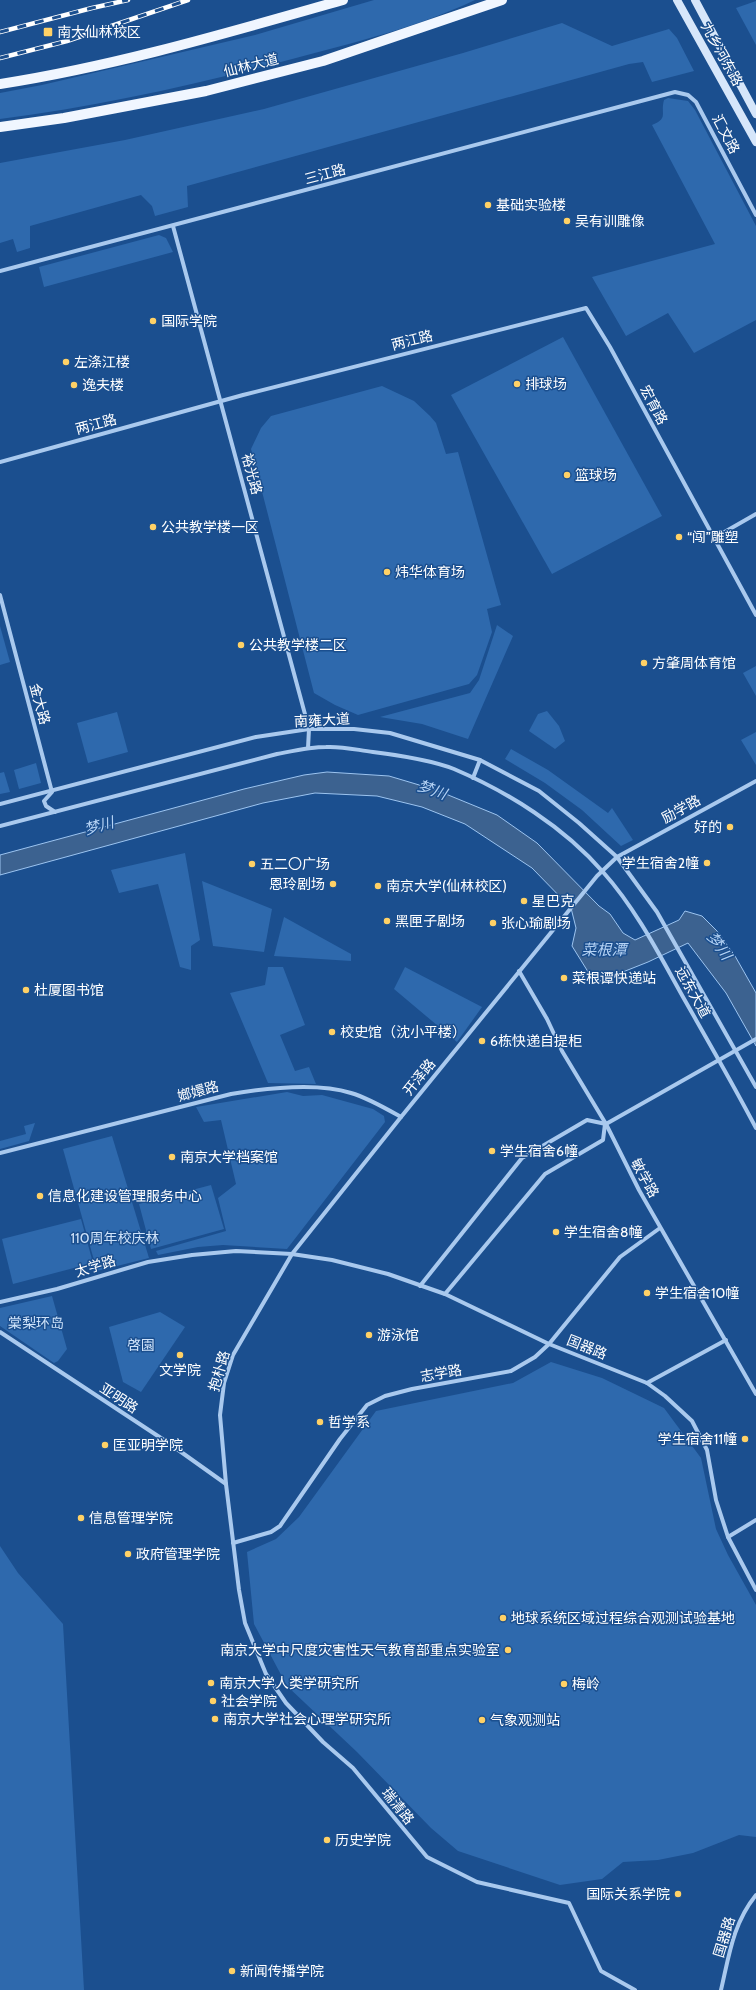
<svg xmlns="http://www.w3.org/2000/svg" width="756" height="1990" font-family="Cabin,'Noto Sans SC',sans-serif">
<style>
.green{fill:#2e69ad}
.water{fill:#3c6290;stroke:#9cc4f0}
.lines{fill:none;stroke-linecap:round;stroke-linejoin:round}
.street{stroke:#a9c9ee;stroke-width:4}
.secondary{stroke:#d6e6fa;stroke-width:8}
.primary{stroke:#f0f6ff;stroke-width:10}
.rail-casing{stroke:#fff;stroke-width:4.5}
.rail{stroke:#1b4f8f;stroke-width:3;stroke-dasharray:9;stroke-linecap:butt}
.poi-dot{fill:#ffd166;stroke:#1b4f8f;stroke-width:1.5}
.labels{text-anchor:middle;dominant-baseline:central;stroke-width:3;stroke-linejoin:round;paint-order:stroke}
.poi-label{font-size:14px;fill:#fff;stroke:#1b4f8f;text-anchor:start}
.street-label{font-size:14px;fill:#fff;stroke:#1b4f8f}
.park-label{font-size:14px;fill:#cfe3fa;stroke:#1b4f8f}
.water-label{font-size:15px;font-style:italic;fill:#b5d3f5;stroke:#1b4f8f}
</style>
<rect width="100%" height="100%" fill="#1b4f8f"/>
<g class="green">
<path d="M374 0H475C418 27 356 42 296 58 199 84 100 106 0 119V93L42 85 255 35Z"/>
<polygon points="756,1 756,45 736,8"/>
<polygon points="562,23 612,46 669,29 677,38 694,71 652,82 643,62 629,64 187,186 188,207 155,216 152,206 141,195 30,226 30,248 17,252 13,239 0,243 0,163 125,140 264,109 463,53"/>
<path d="M668 98 688 101 695 110 756 226V320L694 353 668 313 626 336 592 277 715 244 652 125C669 118 660 114 664 100Z"/>
<polygon points="159,235 166,238 173,252 44,287 39,267"/>
<polygon points="563,337 662,516 552,574 451,395"/>
<polygon points="382,386 414,401 430,416 436,423 446,454 458,452 501,605 487,609 492,632 477,675 469,684 358,715 335,705 314,693 251,449 261,428 271,416"/>
<polygon points="497,625 513,636 468,739 422,724 380,717 470,693 479,680"/>
<polygon points="0,626 10,662 0,665"/>
<polygon points="756,666 756,696 743,673"/>
<polygon points="547,711 559,726 565,741 555,749 529,731 538,714"/>
<polygon points="117,712 128,752 88,763 77,723"/>
<polygon points="756,732 756,765 741,740"/>
<polygon points="511,749 548,770 608,813 612,808 633,840 621,846 582,810 545,783 505,759"/>
<polygon points="36,763 41,783 19,789 14,770"/>
<polygon points="4,772 10,792 0,794 0,773"/>
<polygon points="185,853 200,940 191,946 191,970 180,967 158,884 119,893 111,870"/>
<polygon points="202,881 272,909 264,952 213,946"/>
<polygon points="284,917 351,954 351,961 274,956"/>
<polygon points="268,967 283,967 305,1025 280,1035 295,1071 309,1067 316,1084 268,1083 230,993 265,985"/>
<polygon points="405,967 482,1007 457,1042 394,989"/>
<polygon points="287,1092 303,1096 322,1095 373,1109 384,1116 385,1122 287,1249 223,1245 198,1247 158,1255 156,1251 226,1231 218,1198 236,1184 221,1120 204,1122 196,1107"/>
<polygon points="35,1123 29,1141 0,1149 0,1141 26,1134 24,1126"/>
<polygon points="112,1136 149,1258 97,1271 63,1149"/>
<polygon points="211,1185 224,1229 151,1249 139,1204"/>
<polygon points="81,1219 93,1263 13,1284 2,1239"/>
<polygon points="52,1296 67,1349 58,1361 54,1363 0,1326 0,1308"/>
<polygon points="160,1312 185,1327 141,1392 123,1382 109,1327"/>
<polygon points="551,1362 602,1378 664,1408 701,1458 716,1529 728,1555 756,1605 756,1837 739,1835 693,1853 658,1860 623,1862 602,1879 560,1885 458,1851 431,1828 357,1752 287,1686 254,1624 247,1552 276,1539 299,1517 376,1411 513,1383"/>
<polygon points="0,1546 18,1573 63,1624 84,1990 0,1990"/>
</g>
<polygon class="water" points="327,772 389,776 436,790 497,815 537,843 599,906 610,914 623,933 635,940 679,920 685,911 702,916 717,931 735,956 756,993 756,1046 726,993 688,943 648,962 595,983 572,946 576,928 571,908 532,868 465,824 422,807 377,796 315,793 263,803 0,875 0,855 244,789 304,775"/>
<g class="lines">
<g class="street">
<polyline points="173,226 309,729 308,748"/>
<polyline points="0,271 675,92 688,95 696,102 756,215"/>
<polyline points="0,462 243,395 586,308 610,347 756,615"/>
<polyline points="714,538 756,514"/>
<polyline points="0,595 52,792 44,801 46,806 55,812"/>
<polyline points="473,778 480,760"/>
<polyline points="0,804 256,737 309,729 354,729 390,733 480,760 539,791 579,823 617,857 657,912 756,1087"/>
<path d="M0 826 277 754C293 751 310 747 326 747 342 746 357 750 373 752 397 755 431 760 454 769 508 792 564 827 603 872 636 909 659 954 683 997 708 1041 733 1084 756 1128"/>
<polyline points="519,971 547,1019 562,1051 606,1124 639,1190 756,1394"/>
<path d="M0 1153 231 1094C267 1088 316 1082 351 1093 368 1098 385 1108 401 1117"/>
<polyline points="420,1286 522,1158 587,1120 606,1124 756,1039"/>
<polyline points="445,1294 545,1174 603,1140 605,1124"/>
<polyline points="0,1302 57,1289 148,1262 192,1255 236,1251 292,1254 332,1260 388,1274 445,1294 549,1344 647,1383 665,1396 692,1421 707,1450 716,1500 728,1537 756,1590"/>
<polyline points="0,1332 167,1442 226,1484"/>
<polyline points="647,1383 726,1340"/>
<polyline points="728,1537 756,1520"/>
<polyline points="233,1543 271,1532 280,1526 340,1439 367,1405 385,1396 412,1389 511,1371 535,1357 549,1344 620,1257 660,1228"/>
<polyline points="635,1990 601,1971 569,1903 477,1882 427,1857 353,1768 323,1742 286,1703 266,1674 245,1623 239,1590 226,1484 220,1415 224,1383 233,1355 292,1254 401,1117 597,876 617,857 756,781"/>
<path d="M721 1990C729 1956 733 1923 756 1895"/>
</g>
<g class="secondary">
<polyline points="677,0 756,142"/>
<polyline points="695,0 756,114"/>
</g>
<g class="primary">
<path d="M0 84C116 66 230 32 343 0"/>
<polyline points="0,127 64,118 206,91 323,61 502,0"/>
</g>
<defs>
<g id="rail">
<polyline points="0,32 92,8 128,0"/>
<polyline points="0,58 67,41 188,0"/>
</g>
</defs>
<use href="#rail" class="rail-casing"/>
<use href="#rail" class="rail"/>
</g>
<g class="poi-dot">
<rect x="43" y="27" width="10" height="10" rx="2"/>
<circle cx="488" cy="205" r="4"/>
<circle cx="567" cy="221" r="4"/>
<circle cx="153" cy="321" r="4"/>
<circle cx="66" cy="362" r="4"/>
<circle cx="517" cy="384" r="4"/>
<circle cx="74" cy="385" r="4"/>
<circle cx="567" cy="475" r="4"/>
<circle cx="153" cy="527" r="4"/>
<circle cx="679" cy="537" r="4"/>
<circle cx="387" cy="572" r="4"/>
<circle cx="241" cy="645" r="4"/>
<circle cx="644" cy="663" r="4"/>
<circle cx="730" cy="827" r="4"/>
<circle cx="707" cy="863" r="4"/>
<circle cx="252" cy="864" r="4"/>
<circle cx="333" cy="884" r="4"/>
<circle cx="378" cy="886" r="4"/>
<circle cx="524" cy="901" r="4"/>
<circle cx="387" cy="921" r="4"/>
<circle cx="493" cy="923" r="4"/>
<circle cx="564" cy="978" r="4"/>
<circle cx="26" cy="990" r="4"/>
<circle cx="332" cy="1032" r="4"/>
<circle cx="482" cy="1041" r="4"/>
<circle cx="492" cy="1151" r="4"/>
<circle cx="172" cy="1157" r="4"/>
<circle cx="40" cy="1196" r="4"/>
<circle cx="556" cy="1232" r="4"/>
<circle cx="647" cy="1293" r="4"/>
<circle cx="369" cy="1335" r="4"/>
<circle cx="180" cy="1355" r="4"/>
<circle cx="320" cy="1422" r="4"/>
<circle cx="745" cy="1439" r="4"/>
<circle cx="105" cy="1445" r="4"/>
<circle cx="81" cy="1518" r="4"/>
<circle cx="128" cy="1554" r="4"/>
<circle cx="503" cy="1618" r="4"/>
<circle cx="508" cy="1650" r="4"/>
<circle cx="211" cy="1683" r="4"/>
<circle cx="564" cy="1684" r="4"/>
<circle cx="213" cy="1701" r="4"/>
<circle cx="215" cy="1719" r="4"/>
<circle cx="482" cy="1720" r="4"/>
<circle cx="327" cy="1840" r="4"/>
<circle cx="678" cy="1894" r="4"/>
<circle cx="232" cy="1971" r="4"/>
</g>
<g class="labels">
<g class="poi-label">
<text x="57" y="32">南大仙林校区</text>
<text x="496" y="205">基础实验楼</text>
<text x="575" y="221">吴有训雕像</text>
<text x="161" y="321">国际学院</text>
<text x="74" y="362">左涤江楼</text>
<text x="525" y="384">排球场</text>
<text x="82" y="385">逸夫楼</text>
<text x="575" y="475">篮球场</text>
<text x="161" y="527">公共教学楼一区</text>
<text x="687" y="537">“闯”雕塑</text>
<text x="395" y="572">炜华体育场</text>
<text x="249" y="645">公共教学楼二区</text>
<text x="652" y="663">方肇周体育馆</text>
<text x="722" y="827" text-anchor="end">好的</text>
<text x="699" y="863" text-anchor="end">学生宿舍2幢</text>
<text x="260" y="864">五二〇广场</text>
<text x="325" y="884" text-anchor="end">恩玲剧场</text>
<text x="386" y="886">南京大学(仙林校区)</text>
<text x="532" y="901">星巴克</text>
<text x="395" y="921">黑匣子剧场</text>
<text x="501" y="923">张心瑜剧场</text>
<text x="572" y="978">菜根谭快递站</text>
<text x="34" y="990">杜厦图书馆</text>
<text x="340" y="1032">校史馆（沈小平楼）</text>
<text x="490" y="1041">6栋快递自提柜</text>
<text x="500" y="1151">学生宿舍6幢</text>
<text x="180" y="1157">南京大学档案馆</text>
<text x="48" y="1196">信息化建设管理服务中心</text>
<text x="564" y="1232">学生宿舍8幢</text>
<text x="655" y="1293">学生宿舍10幢</text>
<text x="377" y="1335">游泳馆</text>
<text x="180" y="1370" text-anchor="middle">文学院</text>
<text x="328" y="1422">哲学系</text>
<text x="737" y="1439" text-anchor="end">学生宿舍11幢</text>
<text x="113" y="1445">匡亚明学院</text>
<text x="89" y="1518">信息管理学院</text>
<text x="136" y="1554">政府管理学院</text>
<text x="511" y="1618">地球系统区域过程综合观测试验基地</text>
<text x="500" y="1650" text-anchor="end">南京大学中尺度灾害性天气教育部重点实验室</text>
<text x="219" y="1683">南京大学人类学研究所</text>
<text x="572" y="1684">梅岭</text>
<text x="221" y="1701">社会学院</text>
<text x="223" y="1719">南京大学社会心理学研究所</text>
<text x="490" y="1720">气象观测站</text>
<text x="335" y="1840">历史学院</text>
<text x="670" y="1894" text-anchor="end">国际关系学院</text>
<text x="240" y="1971">新闻传播学院</text>
</g>
<g class="street-label">
<text transform="translate(722 54) rotate(61)">九乡河东路</text>
<text transform="translate(251 65) rotate(-14)">仙林大道</text>
<text transform="translate(726 134) rotate(62)">汇文路</text>
<text transform="translate(325 174) rotate(-15)">三江路</text>
<text transform="translate(412 340) rotate(-14)">两江路</text>
<text transform="translate(654 405) rotate(62)">宏育路</text>
<text transform="translate(96 424) rotate(-15)">两江路</text>
<text transform="translate(252 474) rotate(75)">裕光路</text>
<text transform="translate(40 704) rotate(75)">金大路</text>
<text transform="translate(322 720) rotate(-3)">南雍大道</text>
<text transform="translate(681 809) rotate(-29)">励学路</text>
<text transform="translate(693 992) rotate(61)">远东大道</text>
<text transform="translate(419 1077) rotate(-51)">开泽路</text>
<text transform="translate(198 1091) rotate(-15)">嫏嬛路</text>
<text transform="translate(645 1178) rotate(61)">敏学路</text>
<text transform="translate(95 1266) rotate(-17)">太学路</text>
<text transform="translate(587 1347) rotate(22)">国器路</text>
<text transform="translate(219 1371) rotate(-74)">抱朴路</text>
<text transform="translate(441 1373) rotate(-10)">志学路</text>
<text transform="translate(119 1398) rotate(33)">亚明路</text>
<text transform="translate(398 1806) rotate(51)">瑞清路</text>
<text transform="translate(724 1937) rotate(-73)">国器路</text>
</g>
<g class="park-label">
<text x="115" y="1238">110周年校庆林</text>
<text x="36" y="1323">棠梨环岛</text>
<text x="141" y="1345">啓園</text>
</g>
<g class="water-label">
<text transform="translate(432 790) rotate(19)">梦川</text>
<text transform="translate(99 826) rotate(-15)">梦川</text>
<text transform="translate(719 946) rotate(54)">梦川</text>
<text x="604" y="950">菜根潭</text>
</g>
</g>
</svg>
